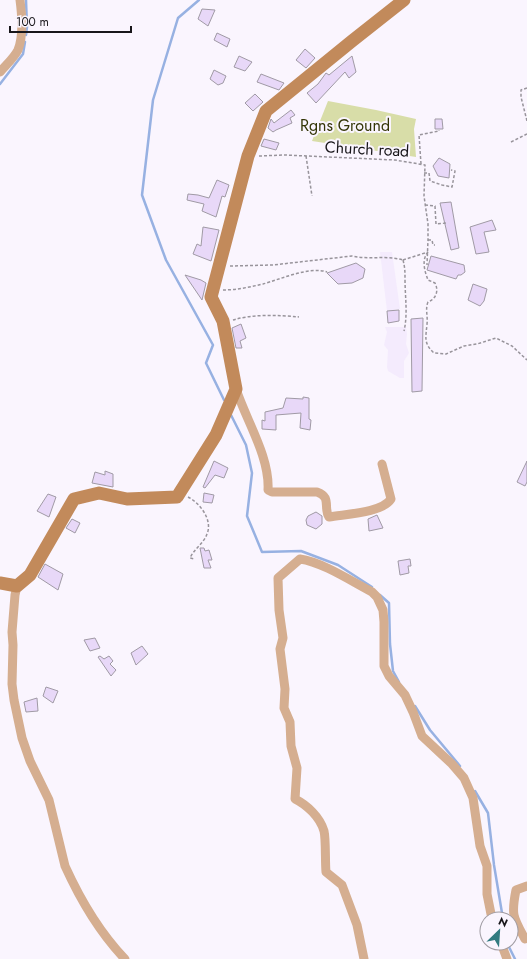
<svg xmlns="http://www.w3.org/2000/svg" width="527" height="959" font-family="Jost,sans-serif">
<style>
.built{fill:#f4ebfd}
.green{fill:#d8dda8}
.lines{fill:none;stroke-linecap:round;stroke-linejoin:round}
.stream{stroke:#97b1e2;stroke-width:2.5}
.building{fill:#e8d8f8;stroke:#a09aa5}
.path{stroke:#98949b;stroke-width:1.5;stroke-dasharray:3 2;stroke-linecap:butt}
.street{stroke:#d5ae90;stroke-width:9}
.secondary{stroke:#c28a5b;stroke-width:13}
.labels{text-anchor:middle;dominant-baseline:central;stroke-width:4;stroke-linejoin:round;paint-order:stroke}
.park-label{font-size:16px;fill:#333506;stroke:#faf5fe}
.street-label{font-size:16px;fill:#18161a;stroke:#faf5fe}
</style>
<rect width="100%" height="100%" fill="#faf5fe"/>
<g class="built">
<polygon points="380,252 392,252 400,309 387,311"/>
<polygon points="385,327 406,327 407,334 406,344 409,353 404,361 404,378 400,378 388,371 387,367 388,350 384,345 387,332"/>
</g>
<polygon class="green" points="328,101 376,110 416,119 414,129 416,157 312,141"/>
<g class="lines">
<g class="stream">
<polyline points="199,0 178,18 153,100 142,195 166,260 213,345 206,363 224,400"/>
<polyline points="26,35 27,27 26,0"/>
<polyline points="0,84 23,54 25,42"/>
<polyline points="231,415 246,445 252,473 247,516 262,552 301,551 338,565 372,587"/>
<polyline points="380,595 389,603 390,644 393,671 399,682"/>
<polyline points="415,706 430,730 460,766"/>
<polyline points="475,791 488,813 494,865 503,919"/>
<polyline points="507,943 515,959"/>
</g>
</g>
<g class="building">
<polygon points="202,9 215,10 208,26 198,19"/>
<polygon points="217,33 230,39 227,47 214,40"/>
<polygon points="305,49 315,58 306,68 296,60"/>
<polygon points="239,56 252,62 245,71 234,67"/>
<polygon points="352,56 356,72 349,78 345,72 316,103 307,93 318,84 326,73 329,75"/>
<polygon points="214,70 226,76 223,83 218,85 210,79"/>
<polygon points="261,74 284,83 279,90 257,82"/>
<polygon points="255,94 263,102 253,111 245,103"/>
<polygon points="291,110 295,115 290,118 292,123 276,130 273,132 268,128 271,119 274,123"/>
<polygon points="435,119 442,119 443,129 435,129"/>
<polygon points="264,139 279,143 276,150 261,146"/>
<polygon points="439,158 450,164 449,178 438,176 433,166"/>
<polygon points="217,180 229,185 225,197 222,196 216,217 202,211 204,204 187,200 188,194 198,195 209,198"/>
<polygon points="451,202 459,248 451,250 440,203"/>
<polygon points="492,220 496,230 484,232 489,252 476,254 470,227"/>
<polygon points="203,227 219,230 211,261 193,254 197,244 201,246"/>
<polygon points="431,256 464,265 465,272 461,275 458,275 456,279 427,270"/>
<polygon points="356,263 365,269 363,278 352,283 338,284 327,273"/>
<polygon points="185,275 201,280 206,283 202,300"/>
<polygon points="473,284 487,289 484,301 480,306 468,300"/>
<polygon points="399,310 399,321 388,323 387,311"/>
<polygon points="423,318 422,391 412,392 411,319"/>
<polygon points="241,324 246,338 240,341 242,348 236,348 232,328"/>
<polygon points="303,397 309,398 309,419 311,420 310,430 300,428 301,413 276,415 276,430 262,429 262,420 265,421 265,412 283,408 286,398 303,399"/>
<polygon points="214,461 228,468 224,478 215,475 205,488 203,487"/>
<polygon points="527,461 527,482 525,486 517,482"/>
<polygon points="105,471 113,474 113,487 92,483 95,472 105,475"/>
<polygon points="204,493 214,495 212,503 203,502"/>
<polygon points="48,494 56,497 49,517 37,511"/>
<polygon points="316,512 322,516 322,524 316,529 307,525 306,520 308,516"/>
<polygon points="377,515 383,528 369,531 368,519"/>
<polygon points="72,519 80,523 75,533 66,528"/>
<polygon points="200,548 204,548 205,551 209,550 212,560 208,560 211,568 204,568"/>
<polygon points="410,559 411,566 408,566 409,573 400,575 398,561"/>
<polygon points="45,564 63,574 58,590 38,577"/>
<polygon points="95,638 100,648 90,651 84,640"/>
<polygon points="142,646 148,654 136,665 131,653"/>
<polygon points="100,656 104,659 109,656 113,661 110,664 116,670 111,676 98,657"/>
<polygon points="46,687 58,691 53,703 43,696"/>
<polygon points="37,698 38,711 26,712 24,702"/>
</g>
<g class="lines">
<g class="path">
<polyline points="527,88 521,90 521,97 527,121"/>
<polyline points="511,142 527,134"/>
<polyline points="259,156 285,155 395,160 425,165 424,196 428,224 428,240 427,265"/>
<polyline points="306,156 312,196"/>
<polyline points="421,164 419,135 439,131 439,130"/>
<polyline points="424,173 429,173 430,181 442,185 452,187 455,171 451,170"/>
<polyline points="425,205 435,206 436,224 447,223"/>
<polyline points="428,240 432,240 433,245 435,245"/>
<path d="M428 252C421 260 425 272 428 280L435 283C439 291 436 299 428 302 425 309 428 316 427 324 426 337 423 343 434 353L446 354 464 346 477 344 496 338 512 346 527 360"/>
<path d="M403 260C405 268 405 271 405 279 405 297 408 314 404 331"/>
<polyline points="403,260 428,252"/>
<path d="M230 266 273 265 352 256C369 260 386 255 403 260"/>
<path d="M223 290C236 290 250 287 263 284 281 279 310 266 327 272"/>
<path d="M233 320C252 314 280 315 299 317"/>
<path d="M188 497C200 503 213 520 207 534 204 543 194 549 190 558L195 559"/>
</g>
<g class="street">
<path d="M0 72C6 65 14 58 18 50 24 35 22 15 20 0"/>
<path d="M236 389C246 420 270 457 268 490L272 492H317C332 497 323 508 329 517 345 514 382 513 391 499L382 464"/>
<path d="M17 586 15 595 12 632 13 645 12 684 14 700 22 738 30 761 49 800 65 866C80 899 99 932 125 959"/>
<path d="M525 939C513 917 511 915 516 890L527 886"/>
<polyline points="501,943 507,959"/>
<path d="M364 959 357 925 342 885 326 872C325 862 326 839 324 831 320 817 307 805 295 799L297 768 291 746 290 722 284 708 285 689 280 649 283 638 279 610 278 578 300 559C322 562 351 581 372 592L377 597 383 610 384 622V666L389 676 405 695 413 712 422 736 452 764 464 778 473 798 480 846 487 866V894L492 919"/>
</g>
<polyline class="secondary" points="0,583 17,586 30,575 74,499 99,493 127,499 177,497 216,435 236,389 223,321 211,297 248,156 266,111 352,41 404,0"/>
</g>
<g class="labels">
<g class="park-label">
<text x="345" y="125">Rgns Ground</text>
</g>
<g class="street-label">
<text transform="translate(367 149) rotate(3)">Church road</text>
</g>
</g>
<g transform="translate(499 931) rotate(25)"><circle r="19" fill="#faf5fe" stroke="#a09ca3"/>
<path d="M0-3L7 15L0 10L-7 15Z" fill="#327b80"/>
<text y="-6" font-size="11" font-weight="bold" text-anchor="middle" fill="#18161a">N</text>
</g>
<path d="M10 26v6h121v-6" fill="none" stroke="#18161a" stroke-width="2"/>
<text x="16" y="26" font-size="12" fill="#18161a" stroke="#faf5fe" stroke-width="3" paint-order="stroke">100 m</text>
</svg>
